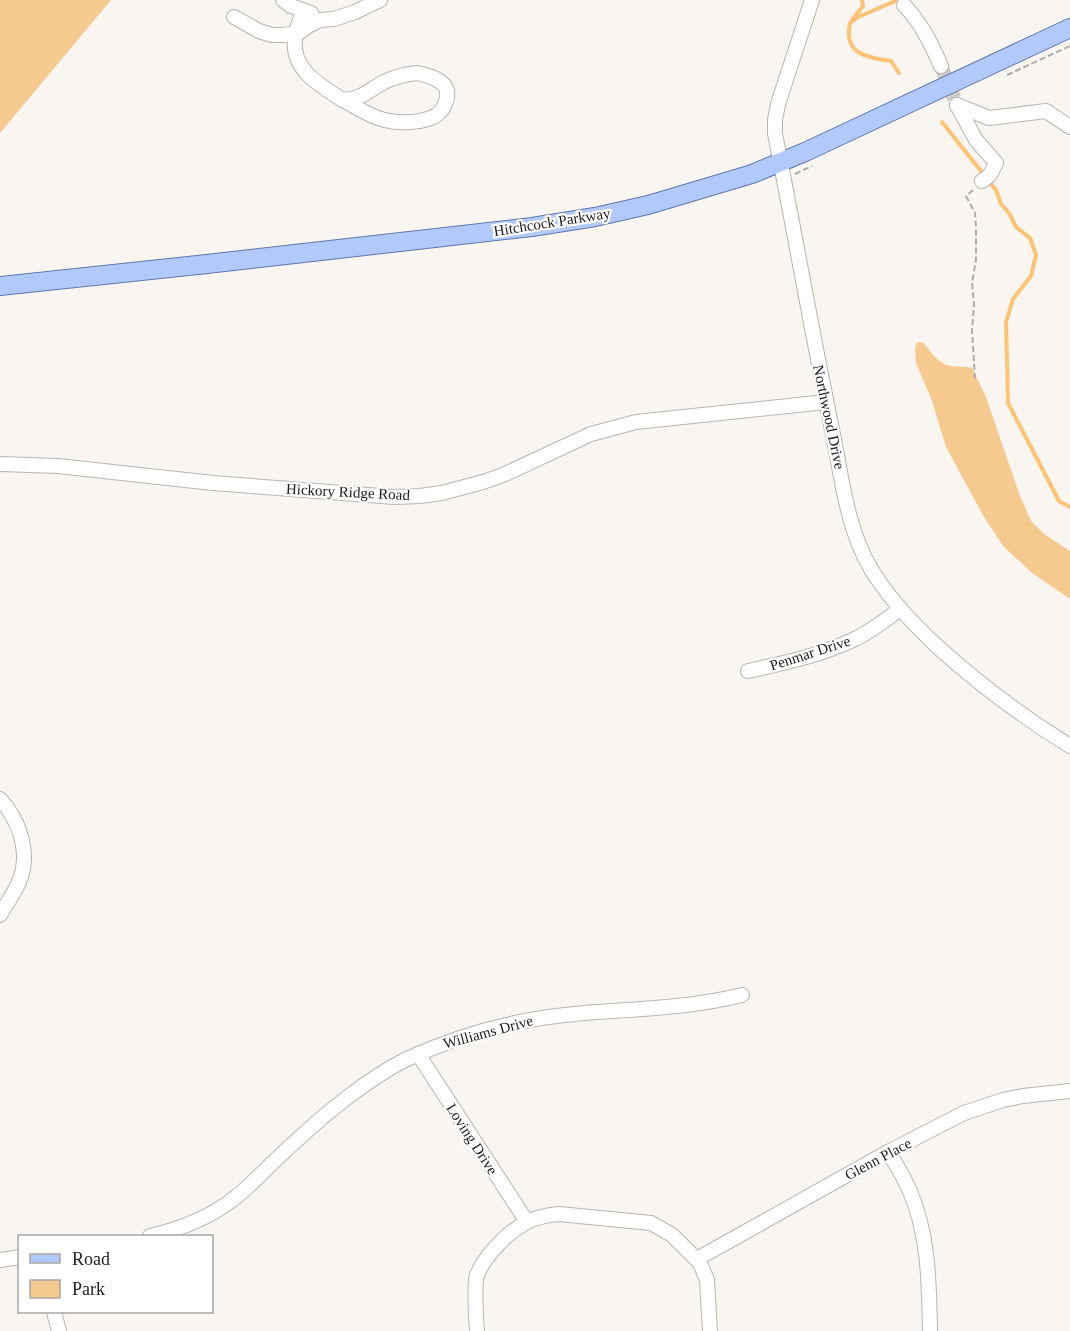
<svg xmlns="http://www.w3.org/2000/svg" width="1070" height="1331" font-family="'Times New Roman',serif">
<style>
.green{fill:#f6c98f}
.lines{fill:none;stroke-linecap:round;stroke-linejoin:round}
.stream{stroke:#fec374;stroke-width:4}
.minor-tunnel{stroke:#cecbc7;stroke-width:14;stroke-dasharray:14 7;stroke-linecap:butt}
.minor-casing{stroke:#b9b6b2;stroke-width:16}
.major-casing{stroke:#5e77ad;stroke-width:20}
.path{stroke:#afaca9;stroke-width:2;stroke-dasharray:6 3;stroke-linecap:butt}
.minor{stroke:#fff;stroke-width:14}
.major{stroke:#b2cafb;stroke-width:18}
.labels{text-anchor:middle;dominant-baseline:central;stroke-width:4.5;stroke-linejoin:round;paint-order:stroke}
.street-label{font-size:15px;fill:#22211f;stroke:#fff}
</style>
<rect width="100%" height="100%" fill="#f9f5f1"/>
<g class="green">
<polygon points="0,0 111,0 0,133"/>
<path d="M917 342 924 343C930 352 940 365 951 366 959 367 965 366 972 368L986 397 1020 496 1031 521 1044 534 1070 551V599L1032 573 1003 546 984 517 946 447 932 401 916 363 915 349Z"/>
</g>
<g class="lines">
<g class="stream">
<path d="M898 0 858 17 850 23C843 55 867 57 891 61L899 73"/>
<polyline points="852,20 863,6 862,0"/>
<polyline points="942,122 996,190 1001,204 1009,213 1016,227 1030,238 1036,255 1031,276 1013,299 1006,322 1008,403 1059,501 1070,507"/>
</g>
<polyline class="minor-tunnel" points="941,66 957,105"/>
<defs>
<g id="minor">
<polyline points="283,0 291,6 311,13"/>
<path d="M812 0 778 104 775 120V134C795 234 812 334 833 434 842 479 847 529 871 569 889 599 913 624 939 648 980 685 1023 717 1070 746"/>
<path d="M904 5C921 23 931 43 941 66"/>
<path d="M303 11C300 20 296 29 295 39 291 70 321 86 343 100"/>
<polyline points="234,17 259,31 272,35 284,35 300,32 308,26 320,20 334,19 355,12 380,0"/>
<path d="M417 73C426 75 436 77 443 84 452 93 445 110 435 116 421 123 400 124 385 120 370 117 357 107 343 100 362 99 369 90 384 82 395 77 405 74 417 73Z"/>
<polyline points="957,105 989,118 1046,111 1070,127"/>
<polyline points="957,105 976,140 996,163 990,175 982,181"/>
<polyline points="0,464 58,466 213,483 394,497 420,496 442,493 483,482 503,475 591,434 636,422 826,402"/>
<path d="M748 671C785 663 822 655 857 638 872 630 886 620 900 609"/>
<path d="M0 799C20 821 31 854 19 882 14 894 6 904 0 915"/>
<polyline points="418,1054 527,1222"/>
<path d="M888 1152C896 1164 903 1176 909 1189 929 1234 929 1283 930 1331"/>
<path d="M150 1236C181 1229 211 1217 236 1197 257 1180 275 1159 296 1141 326 1113 369 1078 405 1060 462 1033 522 1018 584 1013 637 1009 690 1008 742 995"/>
<polyline points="697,1259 888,1152 964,1113 1003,1100 1023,1096 1070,1091"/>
<polyline points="0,1260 20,1257"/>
<polyline points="54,1312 59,1331"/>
<path d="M477 1331C476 1319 474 1285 477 1275 485 1255 508 1232 527 1222 537 1217 548 1215 559 1214L651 1223 672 1235 700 1263 707 1280 710 1331"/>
</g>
<polyline id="major" points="0,286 207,264 532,227 595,217 648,205 752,174 805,152 1070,28"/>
</defs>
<use href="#minor" class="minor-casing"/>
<use href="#major" class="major-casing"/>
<g class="path">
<polyline points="1007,75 1070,46"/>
<polyline points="795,174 812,166"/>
<polyline points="973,190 966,196 975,213 976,228 976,260 972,283 974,305 972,330 975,379"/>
</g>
<use href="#minor" class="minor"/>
<use href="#major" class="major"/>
</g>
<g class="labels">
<g class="street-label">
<text transform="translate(552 222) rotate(-9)">Hitchcock Parkway</text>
<text transform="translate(829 417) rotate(78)">Northwood Drive</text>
<text transform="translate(348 492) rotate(3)">Hickory Ridge Road</text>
<text transform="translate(810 653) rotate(-18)">Penmar Drive</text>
<text transform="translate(488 1032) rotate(-15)">Williams Drive</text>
<text transform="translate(472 1139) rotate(57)">Loving Drive</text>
<text transform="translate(878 1159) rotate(-28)">Glenn Place</text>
</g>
</g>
<rect x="18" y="1235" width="195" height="78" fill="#ffffff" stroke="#a7a6a5" stroke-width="1.5"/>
<rect x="30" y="1254" width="30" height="9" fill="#b2cafb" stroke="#a7a6a5" stroke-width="1.5"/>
<text x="72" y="1265" font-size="18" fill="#22211f">Road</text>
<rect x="30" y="1280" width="30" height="18" fill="#f6c98f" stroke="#a7a6a5" stroke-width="1.5"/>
<text x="72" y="1295" font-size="18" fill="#22211f">Park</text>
</svg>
